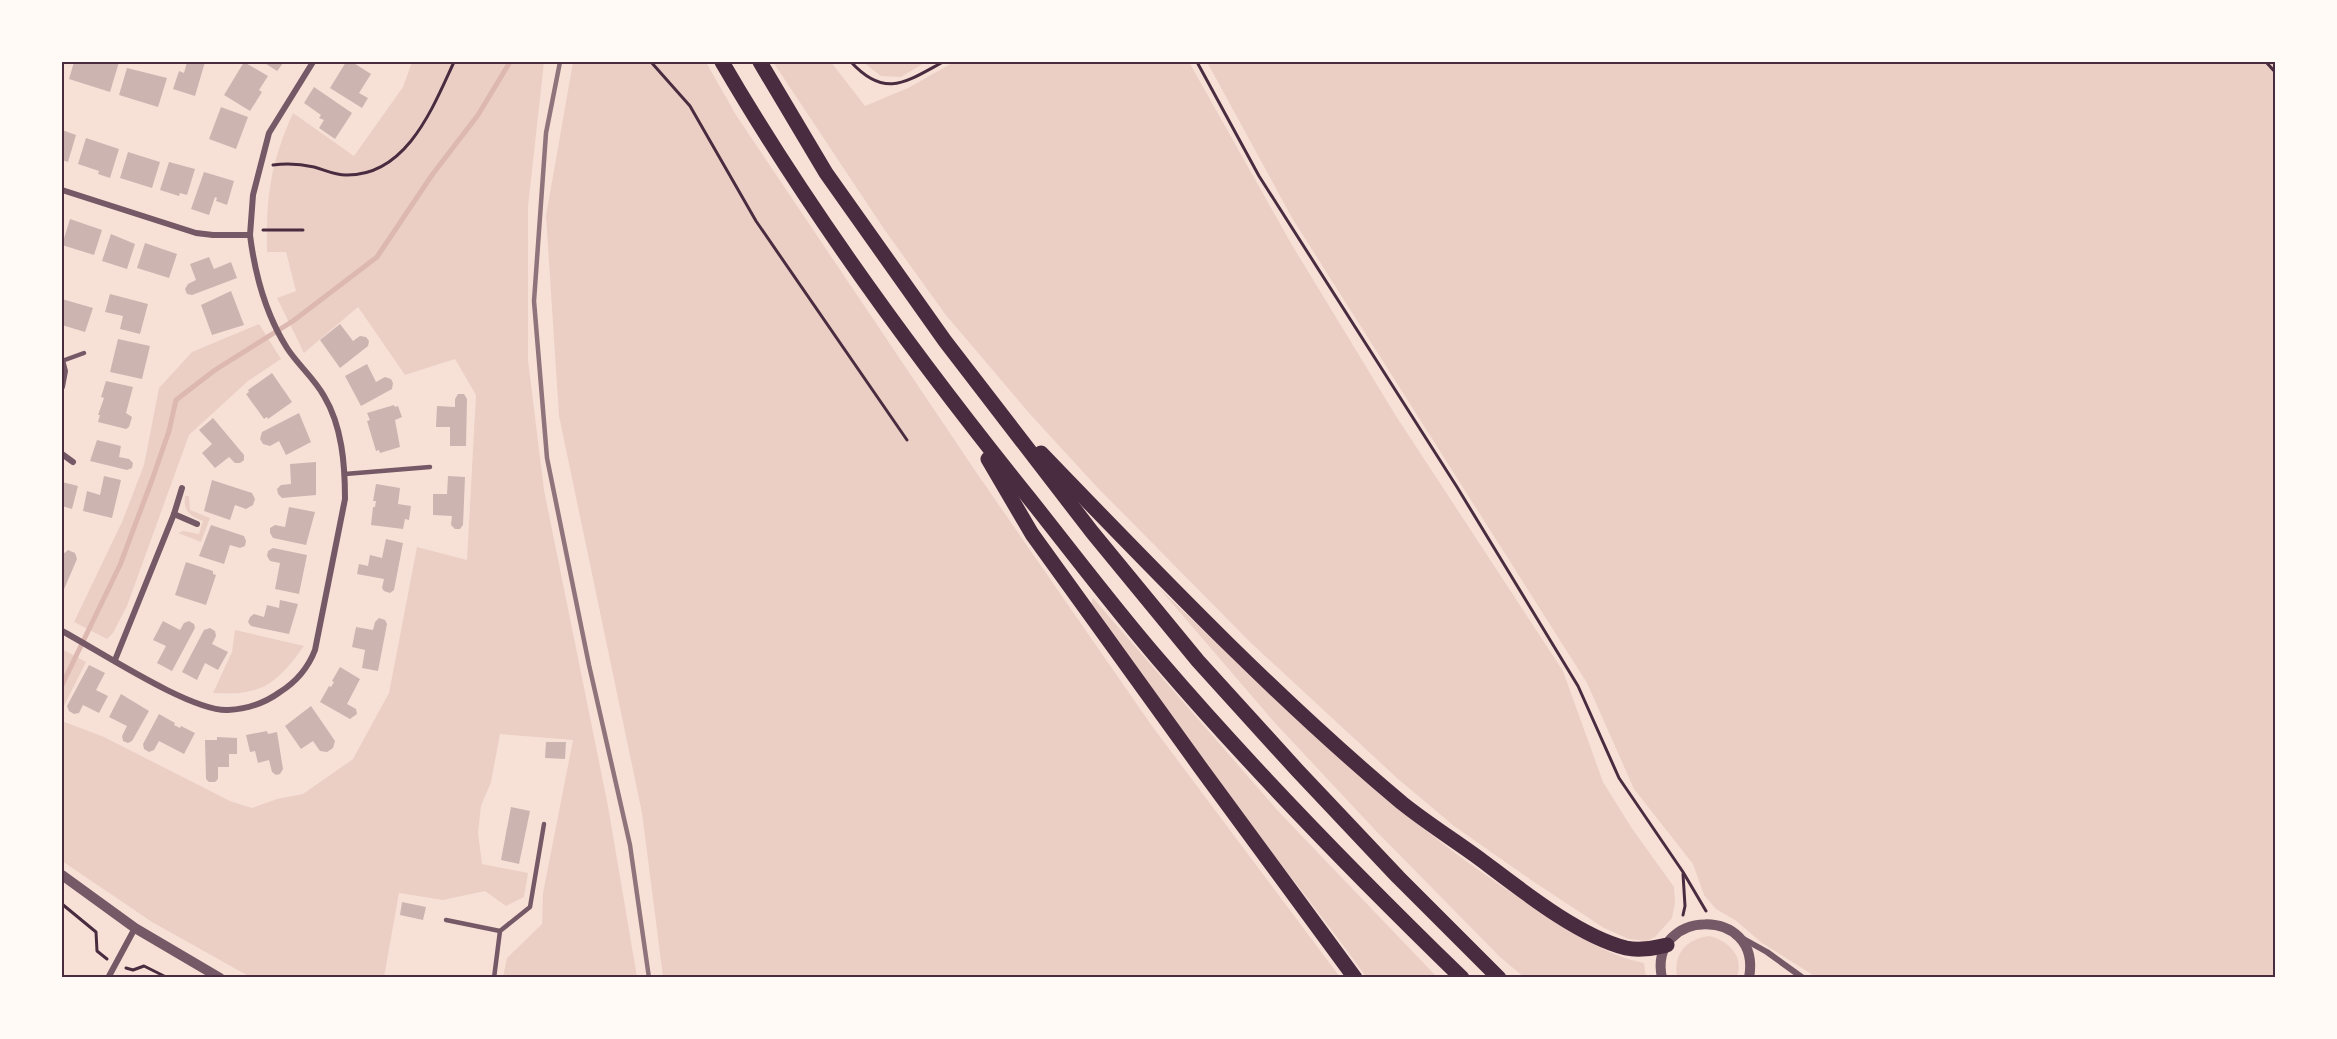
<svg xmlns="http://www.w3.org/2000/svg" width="2337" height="1039" font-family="Helvetica,sans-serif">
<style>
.green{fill:#ebcfc5}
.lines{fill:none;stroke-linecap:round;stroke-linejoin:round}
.stream{stroke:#dcb8b0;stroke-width:5}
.building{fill:#ccb4b1}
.path{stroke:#4a2c40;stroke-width:3}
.service{stroke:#755966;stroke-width:4.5}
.minor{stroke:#755966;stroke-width:6}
.tertiary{stroke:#755966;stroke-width:10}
.trunk{stroke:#4a2c40;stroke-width:15}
.rail{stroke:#8f747c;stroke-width:4.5}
.neatline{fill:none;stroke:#4a2c40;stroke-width:2}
</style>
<rect width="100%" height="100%" fill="#f7e1d7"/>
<g class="green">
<path d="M412 62H544L528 207V360L544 490 608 806 637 977H503L507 958 542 924 543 893 573 740 500 734 491 782 481 806 478 833 482 864 528 873 524 897 506 906 485 891 443 900 399 893 384 977 252 978 152 922 62 861V721L104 737 230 801 252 808 277 799 303 794 353 759 389 693 417 547 467 560 476 395 455 359 405 375 358 307 304 353 277 298 296 291 286 252H267C266 198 270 164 293 113L354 156 403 87Z"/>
<polygon points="573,62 706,62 736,115 974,469 1152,726 1340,977 663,977 642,813 559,416 546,216"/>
<polygon points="773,62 831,62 865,106 908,88 954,62 1189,62 1292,245 1396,416 1563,671 1603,782 1631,827 1674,887 1675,903 1672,918 1655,937 1647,941 1629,939 1604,928 1531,880 1454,826 1398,779 1251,643 1095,485 1029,413 945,314 884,229"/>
<polygon points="863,62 926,62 901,77 881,76"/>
<polygon points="1207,62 2275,62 2275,977 1816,977 1762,943 1735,920 1716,909 1704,895 1693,864 1634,789 1587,683 1292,218"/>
<polygon points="259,324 281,359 248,381 189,435 127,606 113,633 107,639 74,622 122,522 144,465 159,388 192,352"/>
<path d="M185 496H189L190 510 210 518 201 542 178 533 183 531 199 534 203 521C190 516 183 511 185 496Z"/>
<path d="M1159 588C1281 703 1400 825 1543 913 1576 934 1605 955 1644 963L1646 977H1524L1500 957 1377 832 1275 723Z"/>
<path d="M1093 598 1278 811 1437 977H1366C1331 927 1292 880 1256 831 1200 756 1146 680 1091 604Z"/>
<path d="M235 630 304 646C276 685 261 696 213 693L232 652Z"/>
<polygon points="62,649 86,662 62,710"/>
<path d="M1709 936C1729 941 1744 956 1737 977H1677C1673 954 1686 939 1709 936Z"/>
</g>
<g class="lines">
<polyline class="stream" points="62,685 120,565 152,480 169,431 176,400 215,370 293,321 377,257 432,175 478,115 510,62"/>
</g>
<g class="building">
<polygon points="74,62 119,62 110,92 69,79"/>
<polygon points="187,62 205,62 195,96 173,89 179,71 184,73"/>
<polygon points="244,62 268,76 259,90 262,92 250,111 224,95"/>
<polygon points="263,62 284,62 277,71"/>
<polygon points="346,62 352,62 371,74 359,93 368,98 362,108 330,88"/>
<polygon points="127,68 167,78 158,107 119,95"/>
<polygon points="314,87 352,113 335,139 319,128 324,120 319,118 321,115 304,103"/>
<polygon points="221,107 248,117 236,149 209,139"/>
<polygon points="62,130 76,135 68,162 62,160"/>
<polygon points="86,138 119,149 110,178 98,174 99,171 78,164"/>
<polygon points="128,152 160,162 152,188 120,178"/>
<polygon points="169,162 195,169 187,195 180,193 179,196 160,190"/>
<polygon points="204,172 234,181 227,205 216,201 217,198 215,197 209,215 191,209"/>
<polygon points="70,219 102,230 94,255 62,245"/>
<polygon points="111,234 135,244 127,269 102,261"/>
<polygon points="145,243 177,254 169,278 137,268"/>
<polygon points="209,257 214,269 231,262 237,278 192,295 187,294 185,289 188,284 196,280 190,264"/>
<polygon points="231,291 244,325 212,335 201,305"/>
<polygon points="110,294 148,304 140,334 120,329 123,316 105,312"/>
<polygon points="62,299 93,308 85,332 62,325"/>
<polygon points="340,324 353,341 360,336 366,337 369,341 368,346 340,368 320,340"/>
<polygon points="118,339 150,346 142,379 110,372"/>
<polygon points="367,364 376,382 385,377 391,379 393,383 392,389 361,406 345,376"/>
<polygon points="272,373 292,402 268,419 267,417 264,419 246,394 249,392 248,390"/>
<polygon points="106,381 133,387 126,413 132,417 129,427 126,429 98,422 100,415 98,415 104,398 101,397"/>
<polygon points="458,394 464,394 467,399 466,446 450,446 450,427 436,427 437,406 455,407 455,399"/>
<polygon points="394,405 395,407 398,406 402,417 395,420 400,447 380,453 379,450 376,451 367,421 370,420 367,413"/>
<polygon points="299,413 311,442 286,455 279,441 270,446 263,444 260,439 262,432"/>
<polygon points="213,418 244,455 244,460 240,463 235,463 229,457 215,468 202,453 212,444 199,430"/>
<polygon points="97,440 121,446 119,457 129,459 133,463 132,468 127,470 90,461"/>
<polygon points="316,462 316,495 282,498 278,494 277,489 281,485 291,484 290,464"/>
<polygon points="104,476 121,480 112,518 83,511 87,491 100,495"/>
<polygon points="448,476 465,477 463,525 460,529 455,529 451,525 452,516 433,515 433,494 447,494"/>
<polygon points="212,480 252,493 255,499 253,505 246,509 235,505 230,520 204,511"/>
<polygon points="62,482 78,486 72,509 62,506"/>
<polygon points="376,484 400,488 398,504 411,506 409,520 405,519 403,529 371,525 373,507 375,507 376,501 373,501"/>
<polygon points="289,507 315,512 306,545 273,538 270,533 270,528 275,525 285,527"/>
<polygon points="211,525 244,536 246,541 245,546 240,548 230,545 224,564 199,556"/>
<polygon points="386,539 403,543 394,590 390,593 384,591 382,588 384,579 357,574 359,564 368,566 370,555 382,558"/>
<polygon points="273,548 307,555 299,594 275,589 280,563 270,561 267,556 268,551"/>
<polygon points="68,550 75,553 77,559 62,594 62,555"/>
<polygon points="186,562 213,571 213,574 216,575 206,605 175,595"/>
<polygon points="280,600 298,604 289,634 251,626 248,622 250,617 254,614 264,617 267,605 279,608"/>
<polygon points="379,618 385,620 387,624 378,671 362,668 365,650 352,647 356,627 373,630 375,622"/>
<polygon points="163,621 180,630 184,623 189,621 194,624 195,628 172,671 157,663 166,646 153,640"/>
<polygon points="210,628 215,631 216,636 212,644 228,652 218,670 205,663 197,680 182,672 204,630"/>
<polygon points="89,665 105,673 96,690 108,696 99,713 83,705 79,713 74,714 69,711 67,706"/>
<polygon points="340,667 360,679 347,704 356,709 357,714 350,719 320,702 329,686 331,687 334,682 332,681"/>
<polygon points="121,694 149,711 132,741 128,743 123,741 122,736 127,726 109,717"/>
<polygon points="311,706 335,741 333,748 327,752 320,751 313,741 301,749 285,726"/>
<polygon points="159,714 175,723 174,725 180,728 181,726 195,733 184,754 159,741 154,750 149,752 144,749 143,744"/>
<polygon points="267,731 268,734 277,732 283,769 280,774 276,775 272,772 269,760 258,763 255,751 250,752 246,735"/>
<polygon points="217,737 237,738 237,754 229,754 229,767 218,767 218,779 215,782 209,782 206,779 205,740 217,740"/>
<polygon points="546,742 566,742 565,759 545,758"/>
<polygon points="511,807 530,811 519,864 501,860"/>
<polygon points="402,902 426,907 423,920 400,915"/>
</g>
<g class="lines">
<g class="path">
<polyline points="651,62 690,106 756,221 907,440"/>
<path d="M851 62C885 99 906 82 943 62"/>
<polyline points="1197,62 1259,176 1457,487 1578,686 1619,778 1683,872 1706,911"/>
<polyline points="2266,62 2276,73"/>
<path d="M273 165C286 163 301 164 314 167 325 170 334 175 346 175 407 176 433 107 454 62"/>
<polyline points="263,230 303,230"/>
<polyline points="1683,874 1685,906 1683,915"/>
<polyline points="62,904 96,932 97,951 107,959"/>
<polyline points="126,968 133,970 144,966 168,978"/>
</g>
<g class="service">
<polyline points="62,361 84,353"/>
<polyline points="345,474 430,467"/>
<polyline points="446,920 500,931"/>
<polyline points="494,978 500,931 530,907 544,824"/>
</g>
<g class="minor">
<path d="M62 190 196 233 213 235H250C255 275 265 313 287 348 298 365 314 378 324 396 342 426 345 464 345 499L315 650C308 668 296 682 280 692 265 703 247 709 228 710 191 712 98 650 62 631"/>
<polyline points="250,235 253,195 269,133 313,62"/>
<polyline points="62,360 65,371 62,387"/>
<polyline points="62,454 73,462"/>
<polyline points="174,514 197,524"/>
<polyline points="115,660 174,514 182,488"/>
<polyline points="1740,937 1767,952 1803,978"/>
<polyline points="108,978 135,928"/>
</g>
<g class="tertiary">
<polyline points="62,875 135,928 220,978"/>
<path d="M1662 978C1647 908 1763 905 1749 978"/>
</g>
<g class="trunk">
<path d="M722 62C811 215 918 360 1029 498 1072 552 1114 608 1159 660 1254 771 1357 876 1462 978"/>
<polyline points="760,62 826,173 945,341 1092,532 1198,661 1297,770 1398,877 1499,978"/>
<path d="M1041 453C1157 573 1273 695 1402 803 1427 823 1454 840 1480 859 1520 889 1578 936 1626 948 1640 951 1653 948 1667 945"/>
<polyline points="988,459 1032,534 1200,767 1355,978"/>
</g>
<polyline class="rail" points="560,62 546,133 534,301 547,458 589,665 630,845 649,978"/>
</g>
<rect width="2337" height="1039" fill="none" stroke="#fffaf5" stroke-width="126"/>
<rect x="63" y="63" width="2211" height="913" class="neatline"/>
</svg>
